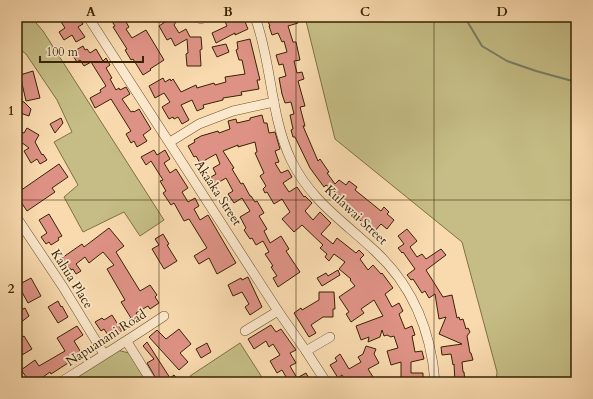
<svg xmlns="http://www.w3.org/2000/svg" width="593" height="399" font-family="Cardo,serif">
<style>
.green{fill:#c5bd85;stroke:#7f7043}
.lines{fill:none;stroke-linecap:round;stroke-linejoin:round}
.stream{stroke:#767e65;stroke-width:2}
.building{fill:#de9285;stroke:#392301}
.minor-casing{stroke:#69512c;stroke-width:10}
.minor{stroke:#fbe7cb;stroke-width:9}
.grid{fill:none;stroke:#392301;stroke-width:1;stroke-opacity:0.55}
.labels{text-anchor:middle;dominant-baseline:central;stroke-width:3.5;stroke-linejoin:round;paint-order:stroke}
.street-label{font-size:13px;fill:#392301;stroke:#fbe7cb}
.neatline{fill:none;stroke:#392301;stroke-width:1.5}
.grid-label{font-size:13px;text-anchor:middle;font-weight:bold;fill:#392301}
</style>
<rect width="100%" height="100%" fill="#f9daaf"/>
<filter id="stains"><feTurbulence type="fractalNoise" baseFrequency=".005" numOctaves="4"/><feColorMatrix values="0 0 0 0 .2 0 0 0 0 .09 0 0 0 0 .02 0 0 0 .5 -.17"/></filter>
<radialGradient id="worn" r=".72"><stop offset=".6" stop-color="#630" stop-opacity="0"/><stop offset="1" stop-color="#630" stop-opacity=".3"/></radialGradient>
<g class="green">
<polygon points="17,17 31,17 43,31 164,220 140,236 124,212 83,232 64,197 78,185 54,142 72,132 57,100 26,54 17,47"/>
<polygon points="305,17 576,17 576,382 496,382 497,372 462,242 335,139"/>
<polygon points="240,343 265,382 194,382 190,376"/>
<polygon points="117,350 129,353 147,382 67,382"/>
</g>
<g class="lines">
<polyline class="stream" points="466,17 467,21 482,46 507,61 536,71 576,82"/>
</g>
<g class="building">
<polygon points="58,17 71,17 73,21 79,17 83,24 78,27 85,37 76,42 72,35 64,40 59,32 65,28"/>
<polygon points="109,17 123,17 129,27 126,29 132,38 146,30 164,60 150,69 151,70 143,75 133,59 131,60 125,50 127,49 113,27 115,26"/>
<polygon points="157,17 179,17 174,25 179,33 186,29 190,37 201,37 202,49 200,50 201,66 187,66 186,54 188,53 187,39 175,46 171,38 167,40 159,26 165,22"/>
<polygon points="223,17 243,17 248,29 235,35 235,33 216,43 212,33 227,26"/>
<polygon points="266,17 297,17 298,23 288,26 293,42 296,42 300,60 294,61 297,73 302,72 304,79 298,81 305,106 300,107 305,126 303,126 318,161 320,159 329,172 327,173 335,184 339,180 346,185 349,181 357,187 355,190 381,211 384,207 389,212 387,214 394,220 387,229 381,224 373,233 367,227 367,226 335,199 339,195 326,185 324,187 310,168 295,137 293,137 291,130 293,129 290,115 294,114 291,102 285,103 282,94 279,78 286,76 283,64 279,65 276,55 287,52 284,41 282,42 278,33 272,35 269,26 270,26"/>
<polygon points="250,39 260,80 257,80 259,89 241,92 242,95 223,98 223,100 203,105 204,108 197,111 192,100 181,105 189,120 182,124 178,117 174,119 173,117 169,119 162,107 170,102 164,93 155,98 149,86 163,78 165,82 170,79 171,81 173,79 181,92 196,85 197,88 214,83 215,85 226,82 225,77 245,74 242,60 239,60 236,50 238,49 237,42"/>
<polygon points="226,44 229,52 217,57 212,47"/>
<polygon points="83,46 85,50 87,49 90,53 96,49 103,61 106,58 110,65 106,68 112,78 110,79 116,90 119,88 120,90 126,87 130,94 122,99 131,112 133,111 134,112 139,109 151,129 143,135 147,141 137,147 134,141 131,143 126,134 131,131 111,99 95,108 90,98 101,92 100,90 106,86 91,62 84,66 80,60 77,62 71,53"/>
<polygon points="33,71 40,98 26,101 20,75"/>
<polygon points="17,100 24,102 31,109 29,116 17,112"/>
<polygon points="262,115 264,123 267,123 269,133 275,132 280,149 275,151 279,162 275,163 281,173 288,170 292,177 283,183 289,192 297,187 304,197 305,196 312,203 305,211 313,220 320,212 331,223 321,234 333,244 337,238 356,253 359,250 364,255 360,259 368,270 373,265 381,274 382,273 393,288 385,294 392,307 399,303 403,311 399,314 405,329 412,326 415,335 412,336 415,352 422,351 424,359 411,362 411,373 423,373 423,382 401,382 401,362 391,365 387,351 398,348 394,336 391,337 387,335 384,336 382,330 380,337 368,342 369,337 361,340 356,326 383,316 374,300 361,309 364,313 351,322 346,314 349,312 339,297 355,286 350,280 351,279 339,269 345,262 334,254 329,261 325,257 327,254 320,248 323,245 302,225 294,232 282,219 290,212 282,199 274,204 267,192 265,193 263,189 266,186 260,176 264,173 255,153 257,152 255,142 238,147 238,145 223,151 234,168 232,169 241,184 243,183 250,196 251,196 255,202 257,201 264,213 259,216 267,229 264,231 270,243 281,236 289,249 286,251 300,272 278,287 273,278 277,276 271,267 273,266 265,254 269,252 263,241 256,245 252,238 250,239 244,230 246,228 240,217 250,211 242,198 234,203 228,194 233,191 226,178 216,184 211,177 216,174 213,168 220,164 216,154 200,163 196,156 194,157 188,146 195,142 194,140 201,136 218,131 219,133 230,129 228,121 236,119 237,123 250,120 250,118"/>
<polygon points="61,118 63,123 55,133 50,124"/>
<polygon points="27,128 39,135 35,142 42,155 43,154 47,160 40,164 37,159 31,163 24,151 29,148 17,139 17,131 24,133"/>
<polygon points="154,150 157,155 165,150 170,159 164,163 170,173 176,169 188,188 182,192 188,202 195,198 199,206 194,209 200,220 208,215 236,263 217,274 209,258 199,264 194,256 207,248 189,219 184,221 174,203 171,205 163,193 166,191 160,181 163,180 151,161 146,165 141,157"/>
<polygon points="59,164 68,177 52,188 55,192 27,211 17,196 17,193"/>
<polygon points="49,214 62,236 58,238 59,240 51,245 49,242 46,244 41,237 47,233 39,220"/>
<polygon points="109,228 124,246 116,252 140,291 150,285 157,295 155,297 159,303 150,309 148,306 136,313 140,320 133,325 129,319 131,318 121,302 125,300 107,269 114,265 103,252 89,263 85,257 76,264 81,271 76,274 73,269 71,270 70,268 66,271 59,260 82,244 84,247"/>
<polygon points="407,229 417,241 410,247 417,257 422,254 426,259 441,249 446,255 426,270 443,297 452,295 457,318 459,317 460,320 463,319 466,329 468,328 470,332 467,336 470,353 471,353 473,360 462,362 463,372 464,372 465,382 455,382 454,364 453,365 451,354 442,355 441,347 462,344 439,334 446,317 439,319 435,294 429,298 425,291 422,293 413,279 411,280 407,275 415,269 403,252 402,253 398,248 404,244 398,236"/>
<polygon points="163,234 169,244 167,245 177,261 164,269 152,249 159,245 155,239"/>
<polygon points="338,270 340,275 322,286 317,278 326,273 328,276"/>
<polygon points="248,277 262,307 250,315 245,307 249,304 242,292 233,296 228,285 241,278 242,280"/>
<polygon points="31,278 41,296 28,303 18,285"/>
<polygon points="319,292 334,292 335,309 333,309 333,317 323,317 311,325 316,333 309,337 294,313 301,308 302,310 319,300"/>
<polygon points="58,301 61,307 62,306 68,317 58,323 48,307"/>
<polygon points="25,308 29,316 20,323 17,318 17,312"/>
<polygon points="112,315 122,331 110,338 104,329 101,331 95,322 102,318 104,320"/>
<polygon points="271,325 276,332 281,329 296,350 290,353 296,363 290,366 297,378 306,373 311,382 289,382 282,370 277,373 270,361 280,355 273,344 269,347 266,341 254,349 248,339"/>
<polygon points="77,326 83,335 74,341 82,354 51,374 50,372 36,382 30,382 21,370 35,360 39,366 65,351 57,338"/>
<polygon points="179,329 191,344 180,353 188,362 179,370 149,337 157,330 166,339"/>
<polygon points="24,336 32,349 17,358 17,341"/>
<polygon points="147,342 170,378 174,375 179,382 158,382 147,363 154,359 143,346"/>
<polygon points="207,343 211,352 201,358 196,349"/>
<polygon points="366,346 376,349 374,354 379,363 368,369 375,380 372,382 346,382 342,375 338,378 330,365 337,361 335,358 340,354 349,369 361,362 358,357 363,354"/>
</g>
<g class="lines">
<defs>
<g id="minor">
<polyline points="88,17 278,311 306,351 326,382"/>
<path d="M255 17C272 63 270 115 291 160 311 201 343 221 375 251 413 286 431 331 435 382"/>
<polyline points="201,19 201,17"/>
<polyline points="170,142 199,124 233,111 274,102"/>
<polyline points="17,218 63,287 104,354"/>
<polyline points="245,331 278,311"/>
<polyline points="127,342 152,382"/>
<polyline points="306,351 330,337"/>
<path d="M61 382C96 360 130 339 164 316"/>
</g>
</defs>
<use href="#minor" class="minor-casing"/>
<use href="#minor" class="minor"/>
</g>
<path class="grid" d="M159 17V382M296 17V382M434 17V382M17 200H576"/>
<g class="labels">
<g class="street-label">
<text transform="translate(218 193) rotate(57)">Akaaka Street</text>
<text transform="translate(356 215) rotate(43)">Kulawai Street</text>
<text transform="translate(72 279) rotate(58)">Kahua Place</text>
<text transform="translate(106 338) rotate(-33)">Napuanani Road</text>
</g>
</g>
<rect width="593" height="399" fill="none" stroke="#f9daaf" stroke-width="44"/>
<path d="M40 56v6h103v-6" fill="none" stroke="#392301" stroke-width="2"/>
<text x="46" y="56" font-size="12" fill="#392301" stroke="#fbe7cb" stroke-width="3" paint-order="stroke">100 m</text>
<rect x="22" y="22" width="549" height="355" class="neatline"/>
<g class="grid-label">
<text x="91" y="16">A</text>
<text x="228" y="16">B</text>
<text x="365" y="16">C</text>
<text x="502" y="16">D</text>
<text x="11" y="115">1</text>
<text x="11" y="293">2</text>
</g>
<rect width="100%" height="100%" filter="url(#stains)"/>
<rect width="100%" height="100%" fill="url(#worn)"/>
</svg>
